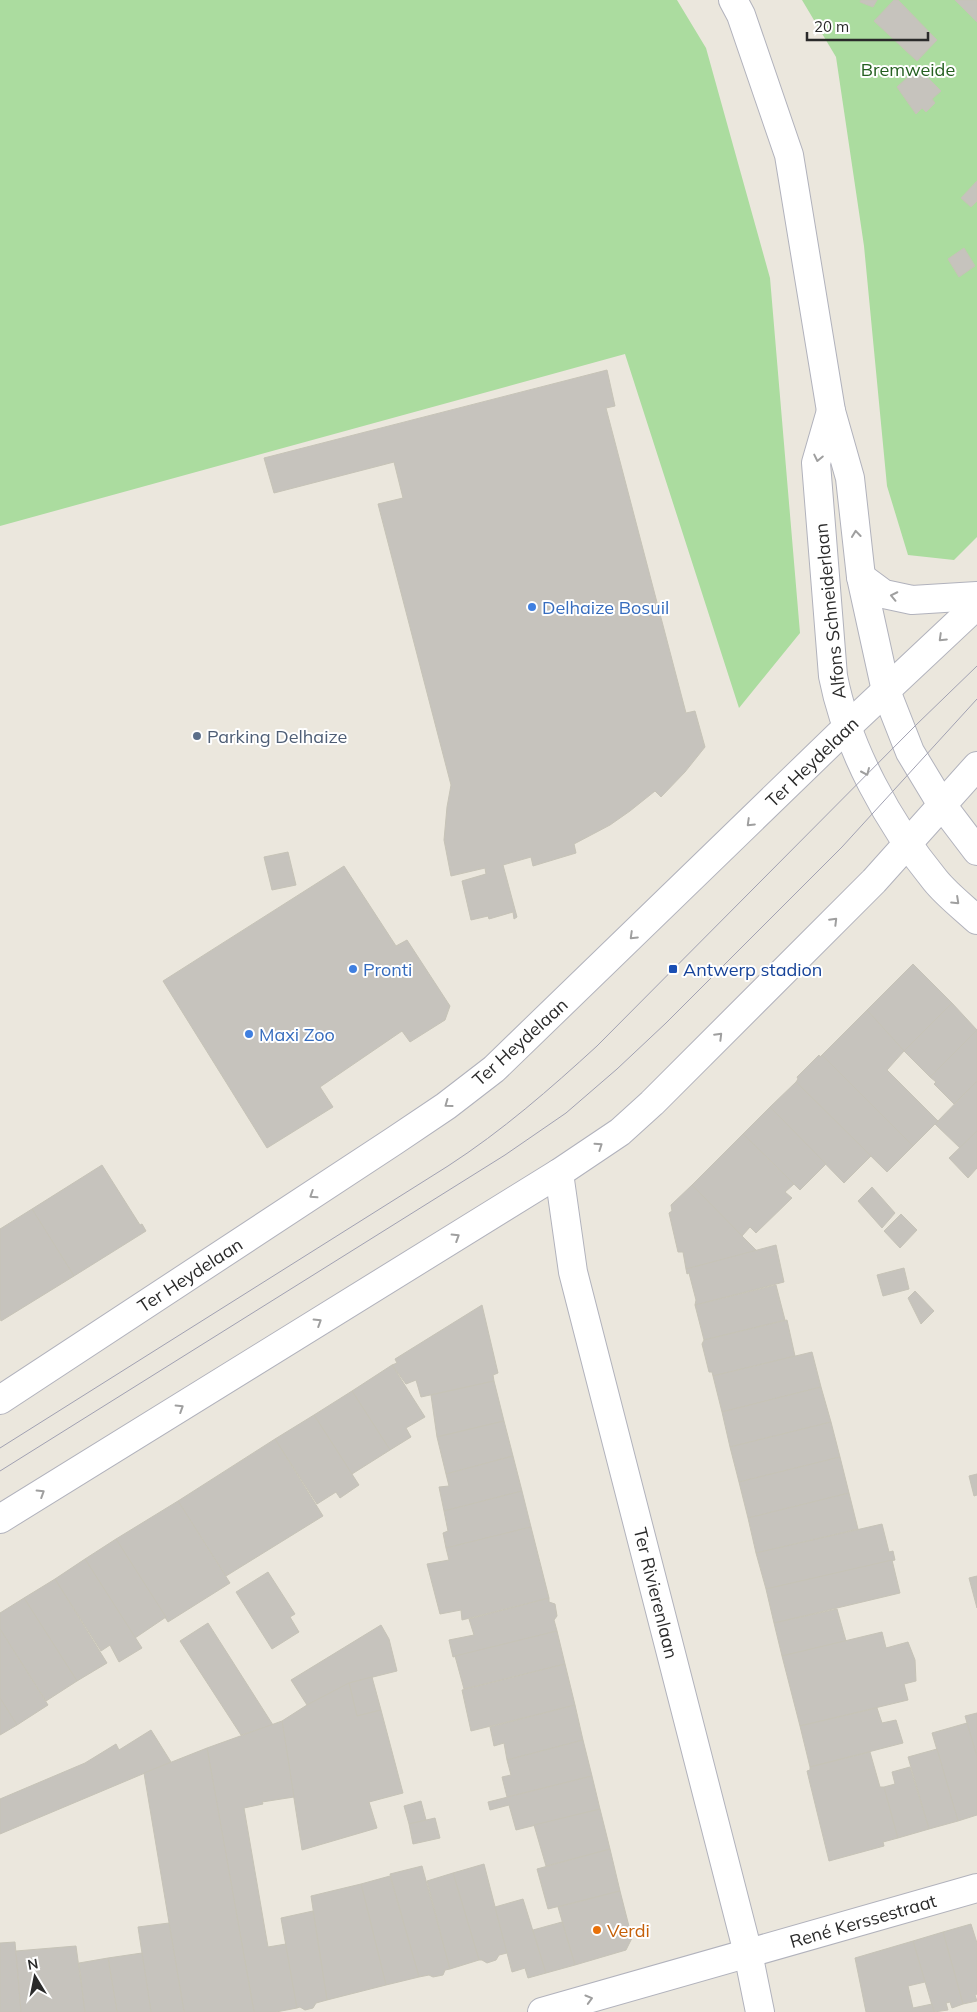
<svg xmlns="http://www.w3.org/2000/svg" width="977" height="2012" font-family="Mulish,sans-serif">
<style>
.green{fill:#abdc9f}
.building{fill:#c6c3bd;stroke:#c6c3b7}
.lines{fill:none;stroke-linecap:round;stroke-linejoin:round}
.street-casing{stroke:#b1b2bc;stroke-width:30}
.secondary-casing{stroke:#b1b2bc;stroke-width:30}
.street{stroke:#fff;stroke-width:28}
.secondary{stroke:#fff;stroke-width:28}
.tram{stroke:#a1a1b2;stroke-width:1}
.oneway{stroke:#9f9f9f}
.shop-dot{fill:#3f7fe0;stroke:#fff;stroke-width:2}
.service-dot{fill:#5c6f8a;stroke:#fff;stroke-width:2}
.transit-dot{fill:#1a4fb4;stroke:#fff;stroke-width:2}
.food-dot{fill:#e8710a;stroke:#fff;stroke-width:2}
.labels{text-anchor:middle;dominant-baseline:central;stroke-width:4;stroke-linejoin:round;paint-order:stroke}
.park-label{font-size:18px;fill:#256021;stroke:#fff}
.shop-label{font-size:18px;fill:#366cbe;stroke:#fff;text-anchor:start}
.street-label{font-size:18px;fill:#2a2a2a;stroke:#fff}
.service-label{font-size:18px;fill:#4e5e75;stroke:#fff;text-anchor:start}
.transit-label{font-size:18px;fill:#164399;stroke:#fff;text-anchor:start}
.food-label{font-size:18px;fill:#c56008;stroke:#fff;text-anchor:start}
</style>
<rect width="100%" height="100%" fill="#ebe7dd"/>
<g class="green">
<polygon points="0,0 677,0 706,48 770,278 800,633 739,708 625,354 0,526"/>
<polygon points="802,0 977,0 977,537 954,560 908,555 887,486 864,246 836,57"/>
</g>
<g class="building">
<polygon points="861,0 877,0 873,7 860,2"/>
<polygon points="894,0 898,0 937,40 917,61 874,21"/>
<polygon points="955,0 977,0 977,22"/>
<polygon points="918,68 941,91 932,99 935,103 926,112 922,108 916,114 897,87"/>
<polygon points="977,181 977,201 971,207 961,198"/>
<polygon points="964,248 975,266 959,277 948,259"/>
<polygon points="607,370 615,406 606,408 686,713 695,711 705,747 685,772 661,797 655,791 630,811 610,825 574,844 576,853 533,866 531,857 503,865 517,917 514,919 513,912 489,919 488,916 471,920 462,881 486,874 485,868 451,876 444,840 447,807 451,785 378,504 403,498 394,462 274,493 264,458"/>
<polygon points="288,852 296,885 272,890 264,857"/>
<polygon points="344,866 396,946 407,940 450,1006 445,1020 410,1042 402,1031 320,1087 333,1107 267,1148 163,981"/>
<polygon points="913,964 952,1003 904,1051 867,1010"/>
<polygon points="952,1003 977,1030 930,1077 904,1051"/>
<polygon points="867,1010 904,1051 887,1070 938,1121 913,1146 822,1055"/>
<polygon points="977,1030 977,1081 954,1104 934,1084 936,1082 930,1077"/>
<polygon points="819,1055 820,1057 822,1055 913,1146 887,1172 796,1082 798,1079 797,1077"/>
<polygon points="977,1081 977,1131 960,1148 935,1124"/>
<polygon points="796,1082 871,1156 844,1183 770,1107"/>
<polygon points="770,1107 826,1164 800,1190 743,1134"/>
<polygon points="977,1131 977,1168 968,1178 949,1158"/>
<polygon points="743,1134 794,1184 785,1192 792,1198 756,1233 750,1227 742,1236 692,1185"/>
<polygon points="102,1165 140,1225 142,1224 146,1231 74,1276 32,1209"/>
<polygon points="692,1185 742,1236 757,1251 686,1269 683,1252 678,1252 669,1213 672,1211 671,1205"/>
<polygon points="872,1187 895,1213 882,1228 858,1201"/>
<polygon points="32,1209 74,1276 1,1321 0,1319 0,1229"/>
<polygon points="901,1214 917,1230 900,1248 884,1231"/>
<polygon points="776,1245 784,1282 695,1305 696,1300 689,1273 687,1274 686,1269"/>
<polygon points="904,1268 909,1289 883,1296 877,1275"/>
<polygon points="776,1285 785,1320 704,1340 695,1305"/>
<polygon points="915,1291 934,1311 921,1324 908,1298"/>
<polygon points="482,1305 498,1373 493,1375 494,1381 421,1397 416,1380 406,1384 392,1365 397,1363 395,1359"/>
<polygon points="787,1320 795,1356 713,1376 712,1372 709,1372 702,1344 704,1340"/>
<polygon points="812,1352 821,1387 722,1412 713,1376"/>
<polygon points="392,1365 425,1417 406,1428 411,1437 390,1450 352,1391"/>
<polygon points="494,1381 504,1421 437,1437 431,1395"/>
<polygon points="821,1387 831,1422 730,1447 722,1412"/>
<polygon points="352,1391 390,1450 352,1474 314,1415"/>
<polygon points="314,1415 359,1485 340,1498 336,1492 317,1504 275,1439"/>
<polygon points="504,1421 513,1456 446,1474 437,1437"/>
<polygon points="831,1422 840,1457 739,1482 730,1447"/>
<polygon points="275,1439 323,1516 226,1576 178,1501"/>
<polygon points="513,1456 522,1491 444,1511 439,1487 449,1486 446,1474"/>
<polygon points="840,1457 849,1493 748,1518 739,1482"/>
<polygon points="977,1474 977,1495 974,1496 969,1476"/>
<polygon points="522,1491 531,1527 446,1548 443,1533 448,1531 444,1511"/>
<polygon points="849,1493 858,1529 756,1553 748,1518"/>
<polygon points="178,1501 230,1583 168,1622 116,1539"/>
<polygon points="882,1524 889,1552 893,1551 895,1560 766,1589 756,1553"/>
<polygon points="531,1527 549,1598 462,1620 461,1610 440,1614 427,1564 449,1560 446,1548"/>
<polygon points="116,1539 166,1617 135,1638 85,1559"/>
<polygon points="85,1559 142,1648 119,1662 110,1645 101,1651 55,1579"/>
<polygon points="892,1560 900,1593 774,1623 766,1589"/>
<polygon points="268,1572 295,1614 290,1617 299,1632 272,1649 236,1592"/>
<polygon points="977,1576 977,1608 969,1578"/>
<polygon points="55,1579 107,1663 77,1681 24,1598"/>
<polygon points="24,1598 77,1681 46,1701 0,1629 0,1613"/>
<polygon points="549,1598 549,1602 555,1604 557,1616 554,1620 557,1631 453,1657 449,1640 474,1635 469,1619"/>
<polygon points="837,1609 846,1641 782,1656 774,1623"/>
<polygon points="208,1623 273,1725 241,1735 180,1641"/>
<polygon points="381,1625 389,1639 397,1671 349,1683 307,1705 291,1680"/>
<polygon points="0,1629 48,1705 17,1725 0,1698"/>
<polygon points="557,1631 565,1664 464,1689 455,1656"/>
<polygon points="882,1632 886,1648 908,1642 915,1660 916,1681 904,1684 908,1700 800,1726 782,1656"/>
<polygon points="565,1664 575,1705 471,1731 462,1690"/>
<polygon points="372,1677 381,1710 357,1716 349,1683"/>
<polygon points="349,1683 357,1716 381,1710 403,1793 369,1802 377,1828 302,1850 282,1721 307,1705"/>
<polygon points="0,1698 17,1725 0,1735"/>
<polygon points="575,1705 583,1740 507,1760 504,1743 494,1746 490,1727"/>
<polygon points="877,1708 882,1723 896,1720 903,1743 810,1767 800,1726"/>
<polygon points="977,1713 977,1757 965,1716"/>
<polygon points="282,1721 294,1797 262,1802 263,1804 244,1808 268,1947 286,1944 297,2008 276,2012 254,2012 207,1748"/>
<polygon points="967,1723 977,1757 977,1815 958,1821 932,1733"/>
<polygon points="151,1730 171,1762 0,1834 0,1799 85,1763 116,1744 119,1750"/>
<polygon points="583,1740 592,1776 507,1797 502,1777 511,1775 507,1760"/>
<polygon points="207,1748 254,2012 184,2012 144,1773"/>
<polygon points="937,1749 958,1821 929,1829 908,1757"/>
<polygon points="870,1752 880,1787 884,1787 898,1838 883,1842 884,1846 829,1861 807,1771 810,1770 810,1767"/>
<polygon points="910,1767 929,1829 898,1838 884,1787 895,1784 892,1772"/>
<polygon points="592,1776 600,1809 516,1830 509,1805 490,1810 488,1802"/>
<polygon points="421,1801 426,1820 409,1824 404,1806"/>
<polygon points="600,1809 610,1849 546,1866 534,1825"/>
<polygon points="435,1818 440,1838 413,1844 409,1824"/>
<polygon points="610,1849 620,1891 548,1909 537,1869"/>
<polygon points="484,1864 507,1953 499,1955 496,1960 487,1963 482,1960 479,1960 453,1873"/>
<polygon points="422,1866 450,1969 445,1970 443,1975 433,1977 429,1975 419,1977 390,1874"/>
<polygon points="453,1873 479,1960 450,1969 427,1881"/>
<polygon points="390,1876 419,1977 386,1985 361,1884"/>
<polygon points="361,1884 386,1985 327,2000 311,1896"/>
<polygon points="620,1891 632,1938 626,1950 575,1965 558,1907"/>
<polygon points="523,1899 546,1973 528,1978 525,1968 512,1972 495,1907"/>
<polygon points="313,1911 327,2000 316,2003 313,2008 305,2010 300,2007 297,2008 281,1918"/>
<polygon points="562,1922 575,1965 546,1973 533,1930"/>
<polygon points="169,1923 184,2012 151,2012 138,1927"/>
<polygon points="971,1924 977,1943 977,1994 975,1995 977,2001 963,2004 943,1932"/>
<polygon points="943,1932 963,2004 952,2008 950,2002 946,2003 948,2010 934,2012 913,1941"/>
<polygon points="913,1941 925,1982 908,1986 913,2008 932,2004 934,2012 866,2012 855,1958"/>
<polygon points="15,1942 21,2012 0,2012 0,1943"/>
<polygon points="76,1946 85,2012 21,2012 16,1951"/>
<polygon points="142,1953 151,2012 117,2012 108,1958"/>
<polygon points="108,1958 117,2012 85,2012 79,1963"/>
</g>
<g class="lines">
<defs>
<g id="street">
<polyline points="733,0 741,15 789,155 831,411 850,478 861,577 886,691 910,752 942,805 977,851"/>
<path d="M831 411 816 463 833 676C847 748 889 824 935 880 947 895 963 907 977 920"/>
<polyline points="861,577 884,594 912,600 977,596"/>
<polyline points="559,1173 573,1272 748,1953 760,2012"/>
<polyline points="542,2012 977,1888"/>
</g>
<g id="secondary">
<polyline points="0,1400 394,1141 446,1106 494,1069 847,727 977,605"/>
<polyline points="0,1519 559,1173 620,1132 652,1103 874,881 977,766"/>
</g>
</defs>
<use href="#street" class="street-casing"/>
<use href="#secondary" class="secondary-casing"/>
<use href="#street" class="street"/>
<use href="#secondary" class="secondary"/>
<g class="tram">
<path d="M0 1448 448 1166C502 1131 550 1089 597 1046L916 725 977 666"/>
<polyline points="0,1471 505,1155 566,1113 617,1069 666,1023 842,847 977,699"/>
</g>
</g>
<defs><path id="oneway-chevron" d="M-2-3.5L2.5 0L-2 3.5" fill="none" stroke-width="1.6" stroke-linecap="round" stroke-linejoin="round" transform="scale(1.25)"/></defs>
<g class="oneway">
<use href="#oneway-chevron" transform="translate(818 458) rotate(102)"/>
<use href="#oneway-chevron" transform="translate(856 534) rotate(-96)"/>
<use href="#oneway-chevron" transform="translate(894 596) rotate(-168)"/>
<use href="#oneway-chevron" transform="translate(942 638) rotate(136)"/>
<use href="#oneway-chevron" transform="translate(866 772) rotate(66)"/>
<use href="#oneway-chevron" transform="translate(750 823) rotate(136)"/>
<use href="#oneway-chevron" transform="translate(956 901) rotate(43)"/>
<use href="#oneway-chevron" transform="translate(834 921) rotate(-45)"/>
<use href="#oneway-chevron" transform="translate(633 936) rotate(136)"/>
<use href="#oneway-chevron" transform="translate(719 1036) rotate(-45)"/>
<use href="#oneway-chevron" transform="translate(448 1104) rotate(144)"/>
<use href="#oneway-chevron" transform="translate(599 1146) rotate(-34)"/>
<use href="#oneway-chevron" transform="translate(313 1195) rotate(147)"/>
<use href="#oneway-chevron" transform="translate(456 1237) rotate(-32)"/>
<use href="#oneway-chevron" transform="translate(318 1322) rotate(-32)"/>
<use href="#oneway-chevron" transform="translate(180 1408) rotate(-32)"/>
<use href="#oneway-chevron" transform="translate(41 1493) rotate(-32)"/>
<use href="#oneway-chevron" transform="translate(589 1999) rotate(-16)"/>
</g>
<g class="shop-dot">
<circle cx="532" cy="607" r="5"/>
<circle cx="353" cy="969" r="5"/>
<circle cx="249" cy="1034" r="5"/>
</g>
<circle class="service-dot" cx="197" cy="736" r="5"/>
<rect class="transit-dot" x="668" y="964" width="10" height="10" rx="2.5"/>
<circle class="food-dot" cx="597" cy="1930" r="5"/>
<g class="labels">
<g class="park-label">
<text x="908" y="69">Bremweide</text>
</g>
<g class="shop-label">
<text x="542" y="607">Delhaize Bosuil</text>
<text x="363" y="969">Pronti</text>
<text x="259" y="1034">Maxi Zoo</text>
</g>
<g class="street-label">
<text transform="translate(830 611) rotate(-96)">Alfons Schneiderlaan</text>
<text transform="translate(812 762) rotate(-44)">Ter Heydelaan</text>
<text transform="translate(520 1042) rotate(-42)">Ter Heydelaan</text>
<text transform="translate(190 1275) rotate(-33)">Ter Heydelaan</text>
<text transform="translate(656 1593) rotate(76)">Ter Rivierenlaan</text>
<text transform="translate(863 1921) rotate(-16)">René Kerssestraat</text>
</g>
<g class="service-label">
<text x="207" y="736">Parking Delhaize</text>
</g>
<g class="transit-label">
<text x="683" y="969">Antwerp stadion</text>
</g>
<g class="food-label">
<text x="607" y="1930">Verdi</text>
</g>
</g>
<g transform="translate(35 1977) rotate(350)" stroke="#ffffff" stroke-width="4" paint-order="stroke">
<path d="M0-4L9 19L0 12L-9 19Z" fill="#2a2a2a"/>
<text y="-8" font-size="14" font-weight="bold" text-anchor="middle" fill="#2a2a2a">N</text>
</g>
<path d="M807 32v8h121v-8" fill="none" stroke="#2a2a2a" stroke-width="2.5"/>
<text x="814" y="32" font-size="15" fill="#2a2a2a" stroke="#ffffff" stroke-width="4" paint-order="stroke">20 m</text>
</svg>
